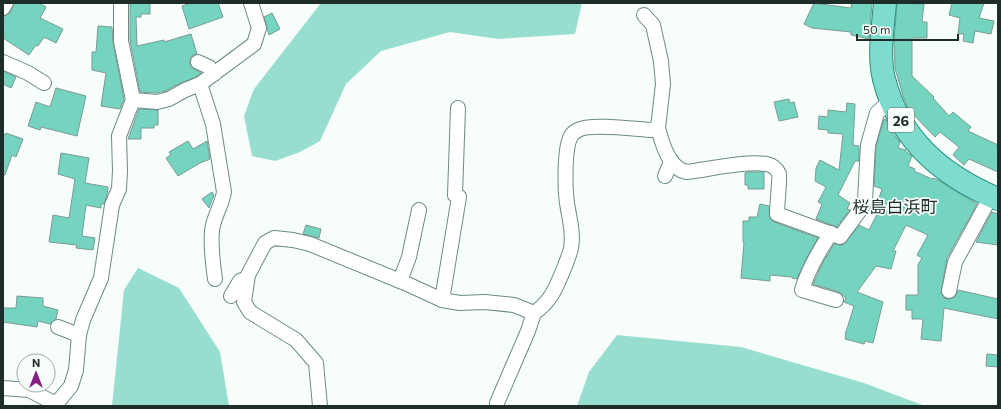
<svg xmlns="http://www.w3.org/2000/svg" width="1001" height="409" font-family="Commissioner,'Noto Sans JP',sans-serif">
<style>
.green{fill:#98dece}
.building{fill:#75d4c0;stroke:#799b93}
.lines{fill:none;stroke-linecap:round;stroke-linejoin:round}
.minor-casing{stroke:#6b8c84;stroke-width:16}
.primary-casing{stroke:#24907e;stroke-width:24}
.minor{stroke:#fff;stroke-width:14}
.primary{stroke:#7ddccd;stroke-width:22}
.labels{text-anchor:middle;dominant-baseline:central;stroke-width:3.5;stroke-linejoin:round;paint-order:stroke}
.shield{fill:#f6fdfb;stroke:#606b69;stroke-width:1}
.shield-label{font-size:14px;font-weight:bold;fill:#1f2d2a}
.quarter-label{font-size:17px;fill:#1f2d2a;stroke:#f6fdfb}
</style>
<rect width="100%" height="100%" fill="#f6fdfb"/>
<g class="green">
<polygon points="321,3 582,3 575,34 498,39 450,32 381,51 346,84 320,141 300,152 275,161 252,156 244,116 254,89"/>
<polygon points="138,268 179,288 220,352 229,406 112,406 124,290"/>
<polygon points="617,335 741,347 864,383 925,406 577,406 589,372"/>
</g>
<g class="building">
<polygon points="14,3 39,3 46,7 40,18 63,29 56,43 44,37 38,46 36,45 29,55 3,38 3,17 10,13"/>
<polygon points="130,3 150,3 150,14 141,14 141,17 136,17 137,46 164,40 164,42 191,34 197,54 193,55 190,58 190,63 191,67 201,73 196,77 174,86 166,91 156,93 140,92 130,40"/>
<polygon points="191,3 218,3 223,17 189,29 182,6"/>
<polygon points="814,3 851,8 852,3 872,3 869,39 851,35 851,32 812,28 804,24"/>
<polygon points="897,3 924,4 922,22 927,22 927,38 912,38 912,76 934,97 933,98 949,116 953,112 971,127 968,131 998,145 998,172 969,159 964,165 953,155 959,147 940,132 935,137 909,110 903,96 895,68 894,42"/>
<polygon points="952,3 984,3 979,18 994,21 991,34 975,31 973,43 963,41 964,34 958,34 960,18 949,15"/>
<polygon points="272,13 280,29 269,35 264,17"/>
<polygon points="98,26 112,27 113,43 124,99 120,109 101,106 106,73 92,70 92,52 96,52"/>
<polygon points="3,71 16,77 11,88 3,84"/>
<polygon points="56,88 86,96 77,136 41,127 40,130 28,126 36,102 50,107"/>
<polygon points="789,99 790,103 794,102 798,117 779,121 774,102"/>
<polygon points="847,103 855,104 853,145 859,146 859,161 855,161 838,195 850,203 847,209 850,210 837,227 816,219 822,204 818,202 826,187 815,181 816,168 820,160 839,170 843,134 828,133 828,130 818,129 819,116 828,117 828,110 846,112"/>
<polygon points="139,109 158,110 158,125 154,125 154,128 141,128 141,139 128,139"/>
<polygon points="884,119 886,120 891,131 900,142 898,148 906,150 905,151 912,156 908,166 915,169 914,171 932,179 933,178 938,180 977,204 947,258 941,293 944,298 948,299 955,297 958,290 998,299 998,319 944,308 941,341 921,339 923,319 912,319 912,310 906,310 906,295 918,295 918,265 922,258 917,255 928,235 906,225 893,251 896,251 891,269 876,266 857,292 883,302 873,343 865,341 864,344 845,339 846,335 845,335 854,306 844,302 846,298 839,292 813,284 822,264 834,244 842,245 846,242 859,225 869,230 881,206 877,204 882,189 874,186 876,146"/>
<polygon points="6,133 23,139 16,157 12,155 5,175 3,175 3,134 5,135"/>
<polygon points="188,141 193,149 207,141 210,159 200,163 178,176 166,158 171,155 169,152"/>
<polygon points="61,153 89,158 85,183 108,187 107,195 104,204 101,204 101,208 86,205 82,236 95,238 93,250 76,248 77,245 49,242 53,215 69,218 75,179 58,174"/>
<polygon points="748,172 764,172 764,189 748,189 748,185 745,185 745,173"/>
<polygon points="212,192 214,195 209,208 202,199"/>
<polygon points="760,204 769,206 770,218 774,222 818,238 807,257 797,279 792,278 792,277 770,275 770,281 741,278 744,242 743,242 743,221 749,221 749,217 757,217"/>
<polygon points="992,212 998,214 998,245 976,242"/>
<polygon points="306,225 321,229 319,238 303,234"/>
<polygon points="17,296 43,298 43,306 58,310 56,319 50,324 38,321 37,327 3,322 3,308 16,308"/>
<polygon points="987,354 998,355 998,367 986,366"/>
</g>
<g class="lines">
<defs>
<g id="minor">
<polyline points="3,8 6,3"/>
<polyline points="644,15 653,25 661,61 663,84 658,128"/>
<polyline points="3,62 28,73 44,83"/>
<polyline points="198,62 209,67 214,74"/>
<path d="M200 84 213 124 224 192C222 204 216 213 213 225 210 238 213 265 215 279"/>
<polyline points="133,100 157,102 169,99 185,90 200,84 254,44 259,28 251,3"/>
<polyline points="665,176 671,162"/>
<path d="M831 233C819 251 808 269 802 290L836 300"/>
<polyline points="400,281 409,257 419,210"/>
<polyline points="949,291 955,262 991,196"/>
<polyline points="231,296 240,281 242,280 247,279"/>
<polyline points="442,300 459,197 455,195 458,108"/>
<polyline points="58,327 79,335"/>
<polyline points="3,388 29,390 56,404 71,386 76,370 79,335 83,320 101,278 112,205 119,189 120,171 119,136 133,100 121,41 121,3"/>
<polyline points="320,406 316,363 296,340 250,312 244,302 248,275 265,243 274,238 293,240 310,244 405,283 442,300 460,303 485,302 514,305 534,313"/>
<path d="M497 406V403L528 331 534 313C552 301 557 285 565 266 567 260 570 254 571 248 574 234 569 217 567 203 565 189 564 148 571 136 572 134 576 131 578 130 590 123 635 129 651 130L658 128C662 143 669 169 687 172 711 169 744 161 767 164 772 165 777 169 779 174 780 177 777 206 777 214L840 237 863 206 865 200 868 145 877 113 891 100"/>
</g>
<path id="primary" d="M885 3C883 28 878 55 884 79 899 140 943 176 998 199"/>
</defs>
<use href="#minor" class="minor-casing"/>
<use href="#primary" class="primary-casing"/>
<use href="#minor" class="minor"/>
<use href="#primary" class="primary"/>
</g>
<g class="labels">
<rect class="shield" x="888" y="108" width="26" height="24" rx="3"/>
<g class="shield-label">
<text x="901" y="120">26</text>
</g>
<g class="quarter-label">
<text x="895" y="206">桜島白浜町</text>
</g>
</g>
<rect width="1001" height="409" fill="none" stroke="#1f2d2a" stroke-width="8"/>
<g transform="translate(36 373)"><circle r="19" fill="#f6fdfb" stroke="#a0aaa7"/>
<path d="M0-3L7 15L0 10L-7 15Z" fill="#871e85"/>
<text y="-6" font-size="11" font-weight="bold" text-anchor="middle" fill="#1f2d2a">N</text>
</g>
<path d="M857 34v6h101v-6" fill="none" stroke="#1f2d2a" stroke-width="2"/>
<text x="863" y="34" font-size="12" fill="#1f2d2a" stroke="#f6fdfb" stroke-width="3" paint-order="stroke">50 m</text>
</svg>
